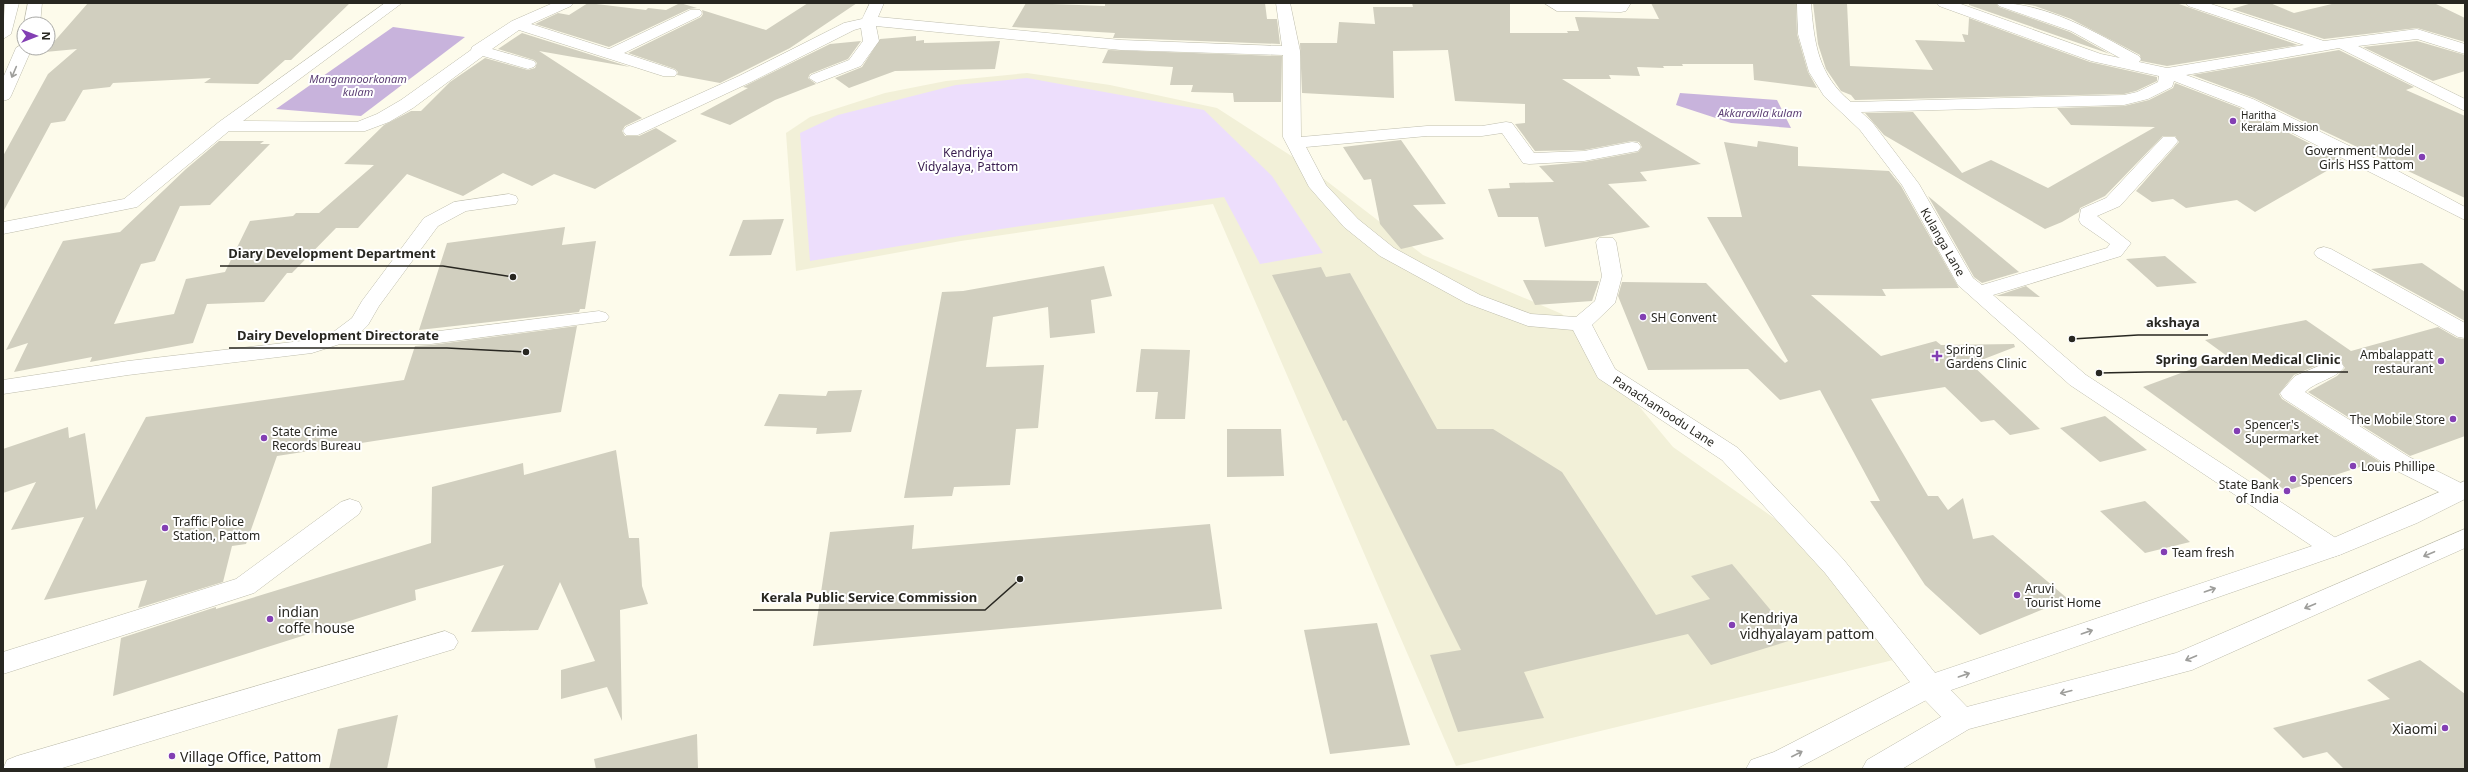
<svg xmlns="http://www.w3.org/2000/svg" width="2468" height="772" font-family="'Noto Sans',sans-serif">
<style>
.built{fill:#f2f0d8}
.green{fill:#eddefc}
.water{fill:#c8b3dc}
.building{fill:#d1cfbf}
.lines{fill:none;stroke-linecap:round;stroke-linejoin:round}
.minor-casing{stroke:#bebdad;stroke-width:1}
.primary-casing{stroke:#bebdad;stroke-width:1}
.minor{fill:#fff;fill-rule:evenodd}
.primary{fill:#fff;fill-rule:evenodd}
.oneway{stroke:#9e9e9b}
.poi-dot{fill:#833fb3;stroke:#fff;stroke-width:1.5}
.labels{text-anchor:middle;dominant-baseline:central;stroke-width:4;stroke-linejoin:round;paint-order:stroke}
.far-poi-label{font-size:10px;fill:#282721;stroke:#fff;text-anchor:start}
.far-water-label{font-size:11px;font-style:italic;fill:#5c3f74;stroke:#fff}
.poi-label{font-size:12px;fill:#282721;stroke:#fff;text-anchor:start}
.park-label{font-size:12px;fill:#391d4f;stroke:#fff}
.street-label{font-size:12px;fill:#282721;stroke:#fff}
.near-poi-label{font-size:14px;fill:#282721;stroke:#fff;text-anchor:start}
.leader{fill:none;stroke:#282721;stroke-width:1.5}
.callout-dot{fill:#282721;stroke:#fff;stroke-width:1.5}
.callout-label{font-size:13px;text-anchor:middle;font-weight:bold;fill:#282721;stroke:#fff;stroke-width:4;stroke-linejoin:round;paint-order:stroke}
</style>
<rect width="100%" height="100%" fill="#fdfbeb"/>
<polygon class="built" points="1027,73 1110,85 1217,108 1307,166 1423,255 1562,314 1673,447 1845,568 1918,654 1456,766 1213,204 961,241 796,271 786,133 810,117 885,93 946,81"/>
<polygon class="green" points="1027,78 1204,110 1272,176 1323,253 1260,264 1224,197 1001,229 810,261 800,133 838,115 956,85"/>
<g class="water">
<polygon points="393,27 465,37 361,116 276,109"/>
<polygon points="1680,93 1777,100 1791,128 1731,123 1676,105"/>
</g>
<g class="building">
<polygon points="88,3 350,3 291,60 285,60 258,84 204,83 211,78 113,83 110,87 83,90 65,121 51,123 3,212 3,156 48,74 77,49 45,52"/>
<polygon points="588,3 646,10 648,8 666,10 680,3 697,8 689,9 609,47 535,24 558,13 569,15"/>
<polygon points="808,3 857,3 790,48 792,47 720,83 677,75 678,72 675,69 628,53 701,17 703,14 702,10 766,30"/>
<polygon points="1026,3 1105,6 1105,3 1265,3 1267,19 1277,19 1280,44 1121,38 1113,38 1115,33 1012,27"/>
<polygon points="1412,3 1510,3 1510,33 1568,33 1567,31 1579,31 1575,17 1659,19 1651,3 1796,3 1797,34 1808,72 1817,88 1754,80 1753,64 1682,64 1683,66 1663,66 1664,68 1637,67 1640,76 1609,75 1611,79 1562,79 1701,164 1640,172 1647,181 1608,184 1650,227 1545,247 1538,217 1498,217 1488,189 1510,188 1509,183 1554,182 1539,166 1584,162 1638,152 1642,147 1639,142 1632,141 1584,150 1535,151 1515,124 1525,123 1525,104 1455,101 1448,50 1393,51 1394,98 1302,93 1300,43 1337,43 1339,22 1375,24 1373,7 1413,7"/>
<polygon points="1813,3 1847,3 1850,66 1933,70 1915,40 1965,42 1962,34 1968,35 1969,18 2090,62 2157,77 2157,81 2136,91 2124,94 1855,100 1851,95 1841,91 1826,69 1818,44"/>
<polygon points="1969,3 1996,3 1999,7 2070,32 2110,54 1969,5"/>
<polygon points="2017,3 2176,3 2298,45 2167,66 2141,61 2140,55 2071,19 2035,6"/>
<polygon points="2252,3 2270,3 2294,13 2336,3 2434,3 2465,18 2465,42 2417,28 2324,39 2232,9"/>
<polygon points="522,33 630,67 539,51 642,118 625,126 622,131 625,136 639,136 656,128 677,141 595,189 554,174 532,186 503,173 463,196 407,174 358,228 336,228 292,273 287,273 264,302 207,304 193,343 90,362 92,357 14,372 28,343 6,350 63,241 120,232 186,169 219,141 264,141 260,144 270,144 210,205 180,206 155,261 141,264 114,324 174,314 186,279 225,272 250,221 293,216 296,213 319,213 374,165 344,164 384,125 411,111 421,111 450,82 485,58 528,70 535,68 537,63 534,60 498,49"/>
<polygon points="916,36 916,41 924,40 924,43 1000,41 995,69 895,71 849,88 835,78 862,67 880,39"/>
<polygon points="861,41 848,59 810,74 808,78 816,84 775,100 730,125 700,114 748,88 743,87 830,44"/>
<polygon points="2417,41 2465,55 2465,71 2433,81 2363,47"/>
<polygon points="1108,50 1282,56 1281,102 1234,102 1233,93 1191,92 1193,85 1170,85 1173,67 1102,63"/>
<polygon points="2339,50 2414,87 2406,90 2465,116 2465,198 2254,98 2192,75"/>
<polygon points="2175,83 2240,108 2344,161 2255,212 2237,200 2186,208 2173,199 2152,202 2136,191 2179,142 2175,136 2163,136 2105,196 2080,208 2079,212 2062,222 2045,229 1884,135 1865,113 1913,112 1962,173 1991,160 2048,188 2155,127 2071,125 2057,108 2124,106 2149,100 2173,88"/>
<polygon points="1401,140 1446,204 1413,205 1444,239 1401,249 1380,224 1371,179 1364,180 1343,147"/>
<polygon points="1758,141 1798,147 1798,166 1889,171 1901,186 1959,288 1882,289 1886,296 1811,295 1881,356 1936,341 1941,345 2014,344 2015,347 1971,364 2040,429 2010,435 1994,420 1981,422 1945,387 1871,399 1928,496 1938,496 1948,510 1963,498 1973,539 1993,535 2068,599 1980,635 1925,585 1870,501 1880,501 1820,390 1780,400 1748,369 1648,370 1618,296 1622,282 1706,283 1785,363 1788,361 1707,217 1742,217 1724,142 1757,147"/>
<polygon points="1928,196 2019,272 1982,283 1974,277"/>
<polygon points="784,219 771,255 729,256 743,220"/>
<polygon points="565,227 562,245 596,241 585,309 580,309 579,312 419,330 447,243"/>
<polygon points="2165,256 2197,283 2157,287 2126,259"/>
<polygon points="2422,263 2465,292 2465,321 2371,269"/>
<polygon points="1104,266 1112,296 1091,300 1095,333 1050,338 1048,307 993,317 986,367 1044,365 1038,428 1016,429 1010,485 954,487 952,496 904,498 942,292 963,291"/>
<polygon points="1321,267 1326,277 1350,273 1437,429 1493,429 1562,472 1656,615 1710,599 1691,576 1732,564 1795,639 1711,665 1688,634 1524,672 1544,718 1458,732 1430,655 1461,650 1346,420 1343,421 1272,275"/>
<polygon points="1523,280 1599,281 1592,301 1535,305"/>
<polygon points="2026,286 2040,297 1996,296"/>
<polygon points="2306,320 2351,351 2438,327 2457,338 2465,339 2465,436 2410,456 2308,392 2337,376 2345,368 2341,361 2332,359 2294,375 2279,394 2282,399 2385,465 2370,471 2363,466 2286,491 2143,387 2227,356 2205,340"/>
<polygon points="577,326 561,412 277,456 246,544 232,546 223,582 138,608 147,580 44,600 84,517 11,530 36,482 3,493 3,449 68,427 69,438 85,433 96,510 146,417 404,380 415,346 431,345"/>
<polygon points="1141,349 1190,350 1185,419 1155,419 1158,392 1136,392"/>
<polygon points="862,390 851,432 816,434 817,428 764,426 779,394 826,396 828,391"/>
<polygon points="2105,416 2147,450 2100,462 2060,428"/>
<polygon points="1227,429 1281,429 1284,476 1227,477"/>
<polygon points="616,450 629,538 639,538 642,586 648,604 620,610 622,721 607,687 561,699 561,670 595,661 560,582 538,630 471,632 504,565 415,590 416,600 113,696 121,638 216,607 216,609 431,543 432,487 523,463 524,475"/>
<polygon points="2145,501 2190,542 2145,553 2100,511"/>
<polygon points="1210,524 1222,609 813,646 830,532 914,525 912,549"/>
<polygon points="1377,623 1410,745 1330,754 1304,630"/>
<polygon points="2420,660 2465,694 2465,769 2344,769 2327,752 2303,758 2273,728 2390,699 2367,680"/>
<polygon points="398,715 387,769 329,769 338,729"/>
<polygon points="697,734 698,769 596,769 594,759"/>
</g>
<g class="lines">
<defs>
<g id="minor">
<polygon points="385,3 402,3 243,121 357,122 377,114 401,100 471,50 472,47 512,21 553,3 573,3 571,6 531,24 609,49 690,10 700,10 702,13 700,16 624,53 675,70 677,73 675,76 663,76 519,30 492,49 534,61 536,64 534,67 528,69 483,56 413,108 389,122 365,131 229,131 137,207 3,234 3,222 124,199 219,122"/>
<polygon points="870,3 884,3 878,17 1121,40 1282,46 1276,3 1290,3 1300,51 1301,137 1427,126 1482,126 1506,122 1512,123 1534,153 1584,151 1632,142 1638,143 1641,147 1638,151 1632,152 1584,161 1529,164 1523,163 1502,133 1482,136 1427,136 1306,147 1326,185 1358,219 1394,248 1480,295 1531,314 1576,317 1595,301 1602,276 1596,242 1599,238 1613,238 1616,242 1622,276 1615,303 1592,325 1615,369 1738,448 1843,559 1940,679 1971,711 1975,719 1971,727 1961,731 1951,727 1920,695 1825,573 1722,460 1598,378 1573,330 1528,326 1466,303 1380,256 1344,227 1309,187 1283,137 1283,55 1121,50 876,26 879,41 861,66 817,83 809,78 811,75 849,60 863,41 861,28 854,30 751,82 638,135 626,135 623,131 626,127 739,76 844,23 862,19"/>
<polygon points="1544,3 1631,3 1626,11 1621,12 1557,11"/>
<path d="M1797 3H1811C1814 43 1818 75 1851 102L2124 95 2137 92 2158 82 2159 76 2091 61 1939 6 1937 3H1958L2101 54 2120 58 2071 31 1999 6 1997 3C2047 3 2095 32 2139 56L2141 59 2139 62 2167 68 2304 45 2188 6 2186 3H2208L2324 41 2417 29 2465 44V54L2417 39 2358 46 2465 99V111L2339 48 2186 75 2253 99 2372 157 2465 207V220L2241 107 2174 81 2172 87 2148 99 2124 105 1861 112 1872 122 1919 184 1973 278 1982 285 2107 248 2110 244 2081 224 2079 220 2081 209 2106 198 2163 137H2175L2178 141 2175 145 2120 206 2097 216 2131 243 2121 256 1993 295 2086 375 2342 542 2346 548 2342 554 2333 557 2324 554 2070 385 1958 285 1902 185 1860 130 1824 96 1809 72 1798 34Z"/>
<polygon points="509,194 516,196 518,200 516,204 466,211 438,226 379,306 368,325 361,332 431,332 599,311 606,313 609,317 606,321 431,344 340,344 312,353 128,375 3,394 3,380 128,361 310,340 332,333 352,318 362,301 424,218 454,202"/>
<polygon points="2324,247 2331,249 2465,323 2465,338 2458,337 2317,257 2314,253 2317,249"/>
<path d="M2333 360 2341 362 2344 367C2336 379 2316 381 2305 392L2409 457 2465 485V499L2459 500 2451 498 2393 469 2283 398 2280 393 2295 376Z"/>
<polygon points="350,499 359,502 362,508 359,514 254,593 3,674 3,652 236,579 341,502"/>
<polygon points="445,631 454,635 458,642 454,649 59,769 3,769 7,760 17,756"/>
</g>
<g id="primary">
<polygon points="5,3 19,3 11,34 3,39"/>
<polygon points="28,3 42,3 40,24 24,24"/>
<polygon points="24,43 24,48 32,48 11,96 9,99 3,101 3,78 16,48"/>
<polygon points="2465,481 2465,499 2417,523 2342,554 1934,696 1796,769 1746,769 1751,760 1774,752 1914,680 2324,542"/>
<polygon points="2465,529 2465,548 2192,670 1969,729 1902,769 1862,769 1867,760 1951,711 2176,653"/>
</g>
</defs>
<use href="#minor" class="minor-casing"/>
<use href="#primary" class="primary-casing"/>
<use href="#minor" class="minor"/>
<use href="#primary" class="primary"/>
</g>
<defs><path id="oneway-shaft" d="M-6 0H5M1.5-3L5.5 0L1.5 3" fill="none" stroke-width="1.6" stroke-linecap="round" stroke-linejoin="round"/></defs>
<g class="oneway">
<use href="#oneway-shaft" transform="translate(14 72) rotate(113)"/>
<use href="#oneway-shaft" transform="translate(2429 554) rotate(157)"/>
<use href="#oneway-shaft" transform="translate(2210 590) rotate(-19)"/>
<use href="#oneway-shaft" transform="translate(2310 606) rotate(157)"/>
<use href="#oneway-shaft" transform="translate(2087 632) rotate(-19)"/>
<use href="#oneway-shaft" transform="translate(2191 658) rotate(157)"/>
<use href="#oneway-shaft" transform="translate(1964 675) rotate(-19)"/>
<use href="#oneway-shaft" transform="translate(2066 692) rotate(166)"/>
<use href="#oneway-shaft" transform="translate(1797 754) rotate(-27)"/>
</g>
<g class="poi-dot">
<circle cx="2233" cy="121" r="4"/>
<circle cx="2422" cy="157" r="4"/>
<circle cx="1643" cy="317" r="4"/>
<path d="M1935 350h4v4h4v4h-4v4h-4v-4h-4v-4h4z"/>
<circle cx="2441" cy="361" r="4"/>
<circle cx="2453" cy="419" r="4"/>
<circle cx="2237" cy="431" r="4"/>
<circle cx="264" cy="438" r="4"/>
<circle cx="2353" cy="466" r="4"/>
<circle cx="2293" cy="479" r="4"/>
<circle cx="2287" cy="491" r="4"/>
<circle cx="165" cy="528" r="4"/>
<circle cx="2164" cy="552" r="4"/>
<circle cx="2017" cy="595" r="4"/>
<circle cx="270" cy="619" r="4"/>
<circle cx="1732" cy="625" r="4"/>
<circle cx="2445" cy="728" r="4"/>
<circle cx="172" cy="756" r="4"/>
</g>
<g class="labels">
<g class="far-poi-label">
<text x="2241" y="115">Haritha<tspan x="2241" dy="12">Keralam Mission</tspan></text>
</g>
<g class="far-water-label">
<text x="358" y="78">Mangannoorkonam<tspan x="358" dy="13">kulam</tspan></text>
<text x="1760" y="112">Akkaravila kulam</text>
</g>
<g class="poi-label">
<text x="2414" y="150" text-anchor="end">Government Model<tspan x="2414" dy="14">Girls HSS Pattom</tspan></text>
<text x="1651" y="317">SH Convent</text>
<text x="1946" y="349">Spring<tspan x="1946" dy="14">Gardens Clinic</tspan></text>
<text x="2433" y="354" text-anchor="end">Ambalappatt<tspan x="2433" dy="14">restaurant</tspan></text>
<text x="2445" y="419" text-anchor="end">The Mobile Store</text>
<text x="2245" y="424">Spencer's<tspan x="2245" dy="14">Supermarket</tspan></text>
<text x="272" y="431">State Crime<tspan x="272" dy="14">Records Bureau</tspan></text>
<text x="2361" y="466">Louis Phillipe</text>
<text x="2301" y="479">Spencers</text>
<text x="2279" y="484" text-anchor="end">State Bank<tspan x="2279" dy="14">of India</tspan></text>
<text x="173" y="521">Traffic Police<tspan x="173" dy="14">Station, Pattom</tspan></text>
<text x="2172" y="552">Team fresh</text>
<text x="2025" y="588">Aruvi<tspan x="2025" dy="14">Tourist Home</tspan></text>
</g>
<g class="park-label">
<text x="968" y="152">Kendriya<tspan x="968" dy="14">Vidyalaya, Pattom</tspan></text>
</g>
<g class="street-label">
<text transform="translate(1943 242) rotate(60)">Kulanga Lane</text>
<text transform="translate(1664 411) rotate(33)">Panachamoodu Lane</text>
</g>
<g class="near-poi-label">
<text x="278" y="611">indian<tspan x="278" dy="16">coffe house</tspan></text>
<text x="1740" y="617">Kendriya<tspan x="1740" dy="16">vidhyalayam pattom</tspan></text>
<text x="2437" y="728" text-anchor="end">Xiaomi</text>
<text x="180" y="756">Village Office, Pattom</text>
</g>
</g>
<path class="leader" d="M513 277L443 266H220M2072 339L2138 335H2208M526 352L447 348H229M2099 373L2147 372H2348M1020 579L985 610H753"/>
<g class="callout-dot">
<circle cx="513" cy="277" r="4"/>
<circle cx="2072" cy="339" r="4"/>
<circle cx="526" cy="352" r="4"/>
<circle cx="2099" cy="373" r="4"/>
<circle cx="1020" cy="579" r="4"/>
</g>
<g class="callout-label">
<text x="332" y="258">Diary Development Department</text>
<text x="2173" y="327">akshaya</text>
<text x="338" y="340">Dairy Development Directorate</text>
<text x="2248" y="364">Spring Garden Medical Clinic</text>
<text x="869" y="602">Kerala Public Service Commission</text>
</g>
<rect width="2468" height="772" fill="none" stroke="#282721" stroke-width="8"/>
<g transform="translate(36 36) rotate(90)"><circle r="19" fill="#ffffff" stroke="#a9a9a6"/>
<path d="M0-3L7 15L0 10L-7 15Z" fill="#833fb3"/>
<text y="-6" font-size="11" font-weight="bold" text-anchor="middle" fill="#282721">N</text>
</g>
</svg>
